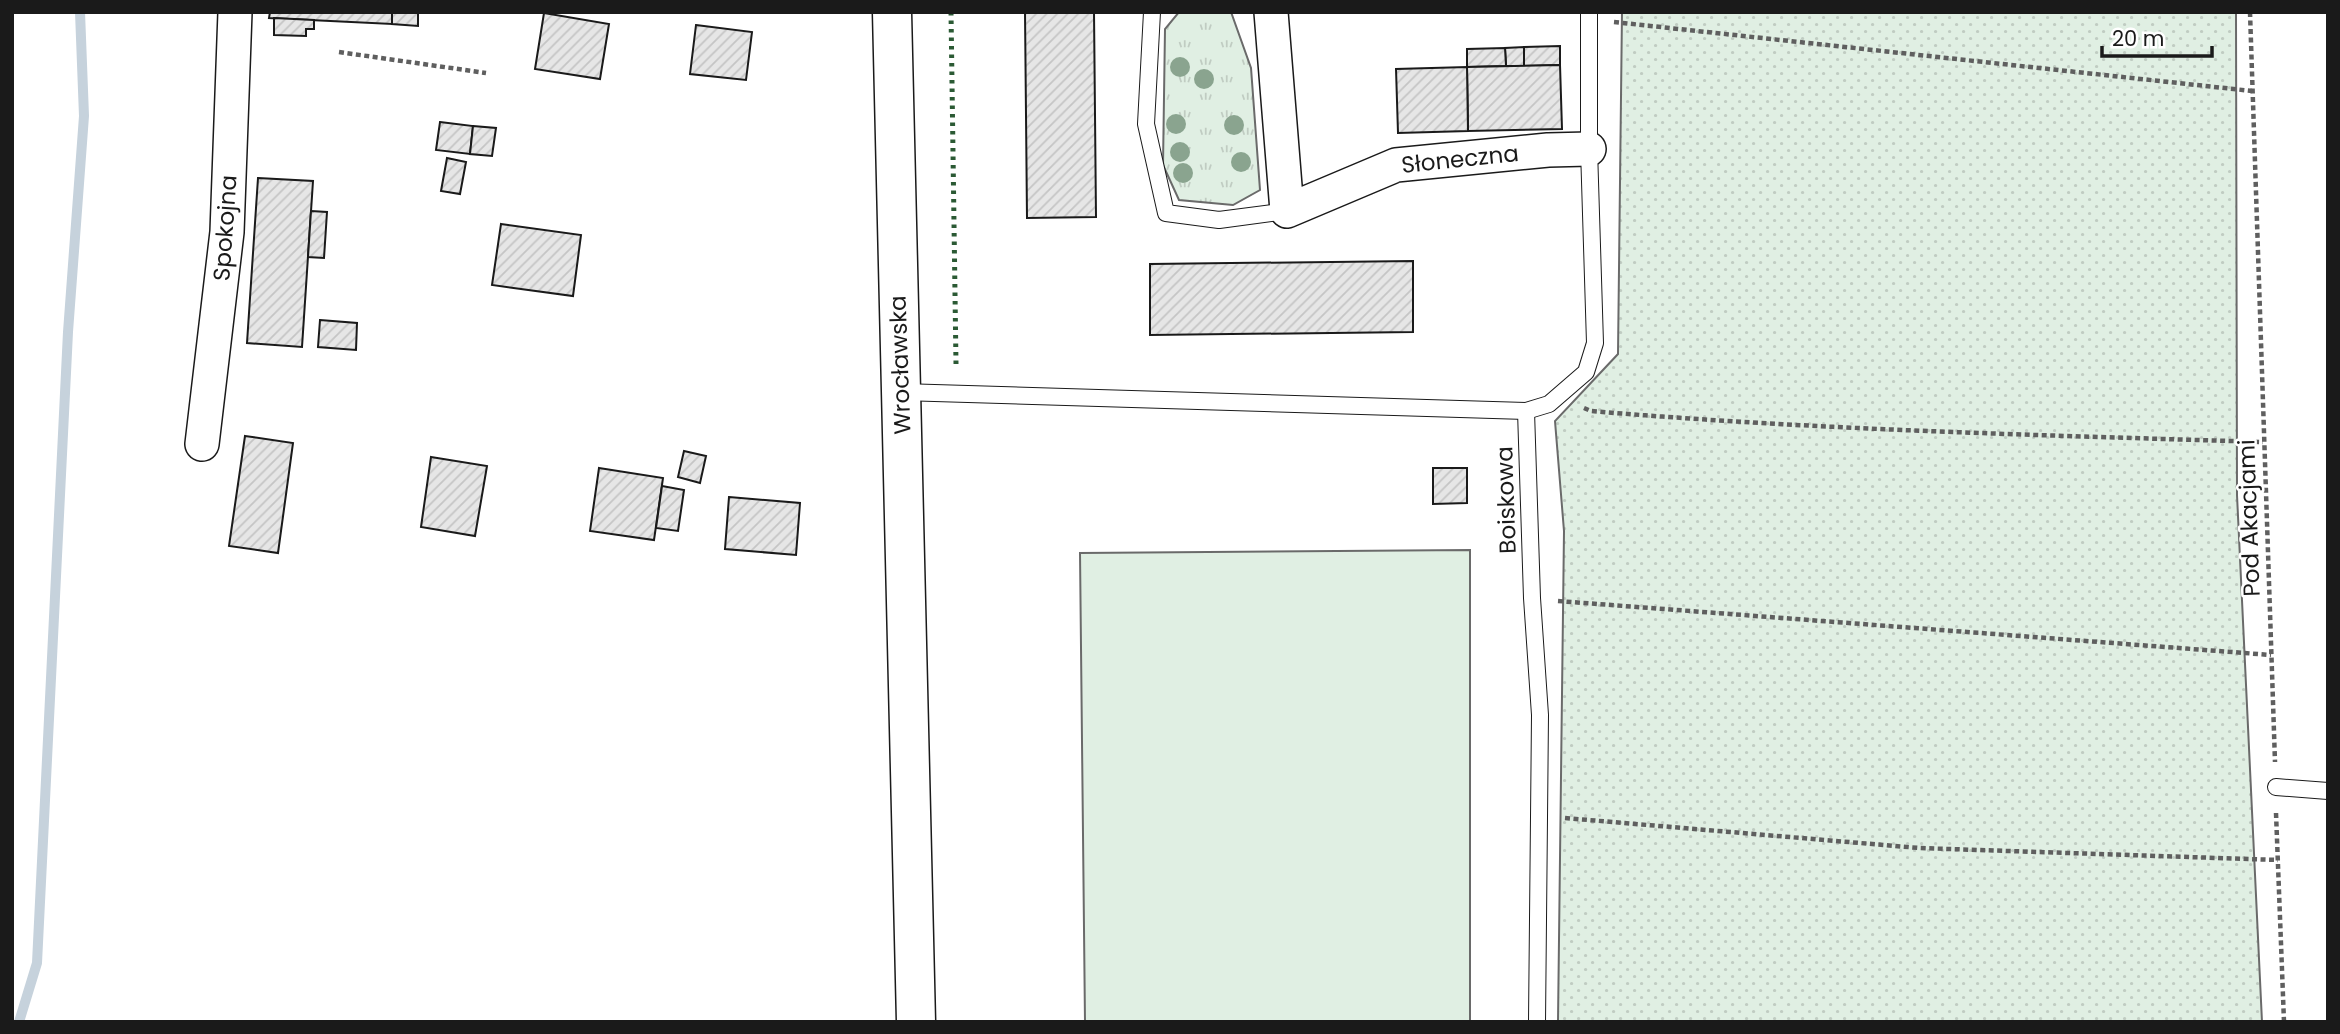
<svg xmlns="http://www.w3.org/2000/svg" width="2340" height="1034" font-family="Poppins,sans-serif">
<style>
.grass{fill:url(#grass-tufts);stroke:#6a6a6a;stroke-width:2}
.park{fill:#e0efe3;stroke:#6a6a6a;stroke-width:2}
.garden{fill:url(#garden-dots);stroke:#6a6a6a;stroke-width:2}
.lines{fill:none;stroke-linecap:round;stroke-linejoin:round}
.stream{stroke:#c6d2dc;stroke-width:10}
.building{fill:url(#building-hatch);stroke:#1a1a1a;stroke-width:2}
.lane-casing{stroke:#1a1a1a;stroke-width:18}
.street-casing{stroke:#1a1a1a;stroke-width:36}
.secondary-casing{stroke:#1a1a1a;stroke-width:41}
.path{stroke:#5f5f5f;stroke-width:4.5;stroke-dasharray:5 3.5;stroke-linecap:butt}
.lane{stroke:#fff;stroke-width:16}
.street{stroke:#fff;stroke-width:33}
.secondary{stroke:#fff;stroke-width:38}
.hedge{stroke:#2b5a34;stroke-width:5;stroke-dasharray:3.5 5;stroke-linecap:butt}
.tree{fill:#8aa48f}
.labels{text-anchor:middle;dominant-baseline:central;stroke-width:5;stroke-linejoin:round;paint-order:stroke}
.street-label{font-size:23px;fill:#1a1a1a;stroke:#fff}
</style>
<defs>
<pattern id="grass-tufts" width="24" height="20" patternUnits="userSpaceOnUse" patternTransform="scale(1.75)"><rect width="24" height="20" fill="#e0efe3"/><path d="M3 7l-1-3M5 7V3M7 7l1-3M15 17l-1-3M17 17v-4M19 17l1-3" fill="none" stroke="#c0ccc2"/></pattern>
<pattern id="garden-dots" width="8" height="8" patternUnits="userSpaceOnUse" patternTransform="scale(1.75)"><rect width="8" height="8" fill="#e0efe3"/><path d="M2 2h.1M6 6h.1" fill="none" stroke="#c0ccc2" stroke-width="1.8" stroke-linecap="round"/></pattern>
<pattern id="building-hatch" width="6" height="6" patternUnits="userSpaceOnUse" patternTransform="scale(1.75)"><rect width="6" height="6" fill="#e6e6e6"/><path d="M-1 1l2-2M0 6l6-6M5 7l2-2" fill="none" stroke="#c5c5c5"/></pattern>
</defs>
<rect width="100%" height="100%" fill="#fff"/>
<polygon class="grass" points="1179,12 1231,12 1251,68 1260,190 1233,205 1179,200 1163,165 1165,29"/>
<polygon class="park" points="1470,550 1470,1022 1085,1022 1080,553"/>
<polygon class="garden" points="1622,12 2236,12 2237,495 2262,1022 1558,1022 1564,531 1555,421 1618,354"/>
<g class="lines">
<polyline class="stream" points="19,1022 37,963 68,332 84,116 80,12"/>
</g>
<g class="building">
<polygon points="270,12 392,12 392,24 269,18"/>
<polygon points="392,12 418,12 418,26 392,24"/>
<polygon points="1025,12 1094,12 1096,217 1027,218"/>
<polygon points="544,13 609,24 600,79 535,69"/>
<polygon points="274,18 314,20 314,29 306,29 306,36 274,35"/>
<polygon points="696,25 752,32 746,80 690,74"/>
<polygon points="1560,46 1560,65 1524,66 1524,47"/>
<polygon points="1524,47 1524,66 1506,66 1505,48"/>
<polygon points="1505,48 1506,66 1467,67 1467,49"/>
<polygon points="1560,65 1562,129 1468,131 1467,67"/>
<polygon points="1467,67 1468,131 1398,133 1396,69"/>
<polygon points="440,122 473,126 470,154 436,150"/>
<polygon points="473,126 496,128 492,156 470,154"/>
<polygon points="447,158 466,162 460,194 441,191"/>
<polygon points="258,178 313,181 302,347 247,343"/>
<polygon points="311,211 327,212 324,258 308,257"/>
<polygon points="501,224 581,235 573,296 492,285"/>
<polygon points="1413,261 1413,332 1150,335 1150,264"/>
<polygon points="320,320 357,323 356,350 318,347"/>
<polygon points="245,436 293,443 278,553 229,546"/>
<polygon points="684,451 706,456 700,483 678,477"/>
<polygon points="431,457 487,466 475,536 421,527"/>
<polygon points="599,468 663,478 654,540 590,531"/>
<polygon points="1433,468 1467,468 1467,503 1433,504"/>
<polygon points="662,486 684,490 678,531 656,528"/>
<polygon points="729,497 800,503 796,555 725,549"/>
</g>
<g class="lines">
<defs>
<g id="lane">
<polyline points="1152,12 1146,124 1166,213 1219,220 1287,211"/>
<polyline points="901,392 1526,411 1549,404 1586,372 1595,343 1589,149 1589,12"/>
<polyline points="1526,411 1532,598 1540,715 1537,1022"/>
<polyline points="2276,787 2328,791"/>
</g>
<g id="street">
<polyline points="1271,12 1287,211 1396,165 1548,150 1589,149"/>
<polyline points="202,444 227,232 235,12"/>
</g>
<polyline id="secondary" points="892,12 916,1022"/>
</defs>
<use href="#lane" class="lane-casing"/>
<use href="#street" class="street-casing"/>
<use href="#secondary" class="secondary-casing"/>
<g class="path">
<polyline points="2250,12 2275,762"/>
<polyline points="1614,22 2252,91"/>
<polyline points="339,52 486,73"/>
<path d="M1584 408 1591 411C1815 430 2039 435 2263 442"/>
<polyline points="1558,601 2271,655"/>
<polyline points="2276,813 2284,1022"/>
<polyline points="1565,818 1919,848 2278,860"/>
</g>
<use href="#lane" class="lane"/>
<use href="#street" class="street"/>
<use href="#secondary" class="secondary"/>
<polyline class="hedge" points="951,12 956,364"/>
</g>
<g class="tree">
<circle cx="1180" cy="67" r="10"/>
<circle cx="1204" cy="79" r="10"/>
<circle cx="1176" cy="124" r="10"/>
<circle cx="1234" cy="125" r="10"/>
<circle cx="1180" cy="152" r="10"/>
<circle cx="1241" cy="162" r="10"/>
<circle cx="1183" cy="173" r="10"/>
</g>
<g class="labels">
<g class="street-label">
<text transform="translate(1460 159) rotate(-6)">Słoneczna</text>
<text transform="translate(225 228) rotate(-86)">Spokojna</text>
<text transform="translate(900 365) rotate(-92)">Wrocławska</text>
<text transform="translate(1506 500) rotate(-92)">Boiskowa</text>
<text transform="translate(2249 518) rotate(-92)">Pod Akacjami</text>
</g>
</g>
<rect width="2340" height="1034" fill="none" stroke="#1a1a1a" stroke-width="28"/>
<path d="M2102 46v10h110v-10" fill="none" stroke="#1a1a1a" stroke-width="3.5"/>
<text x="2112" y="46" font-size="21" fill="#1a1a1a" stroke="#ffffff" stroke-width="5" paint-order="stroke">20 m</text>
</svg>
